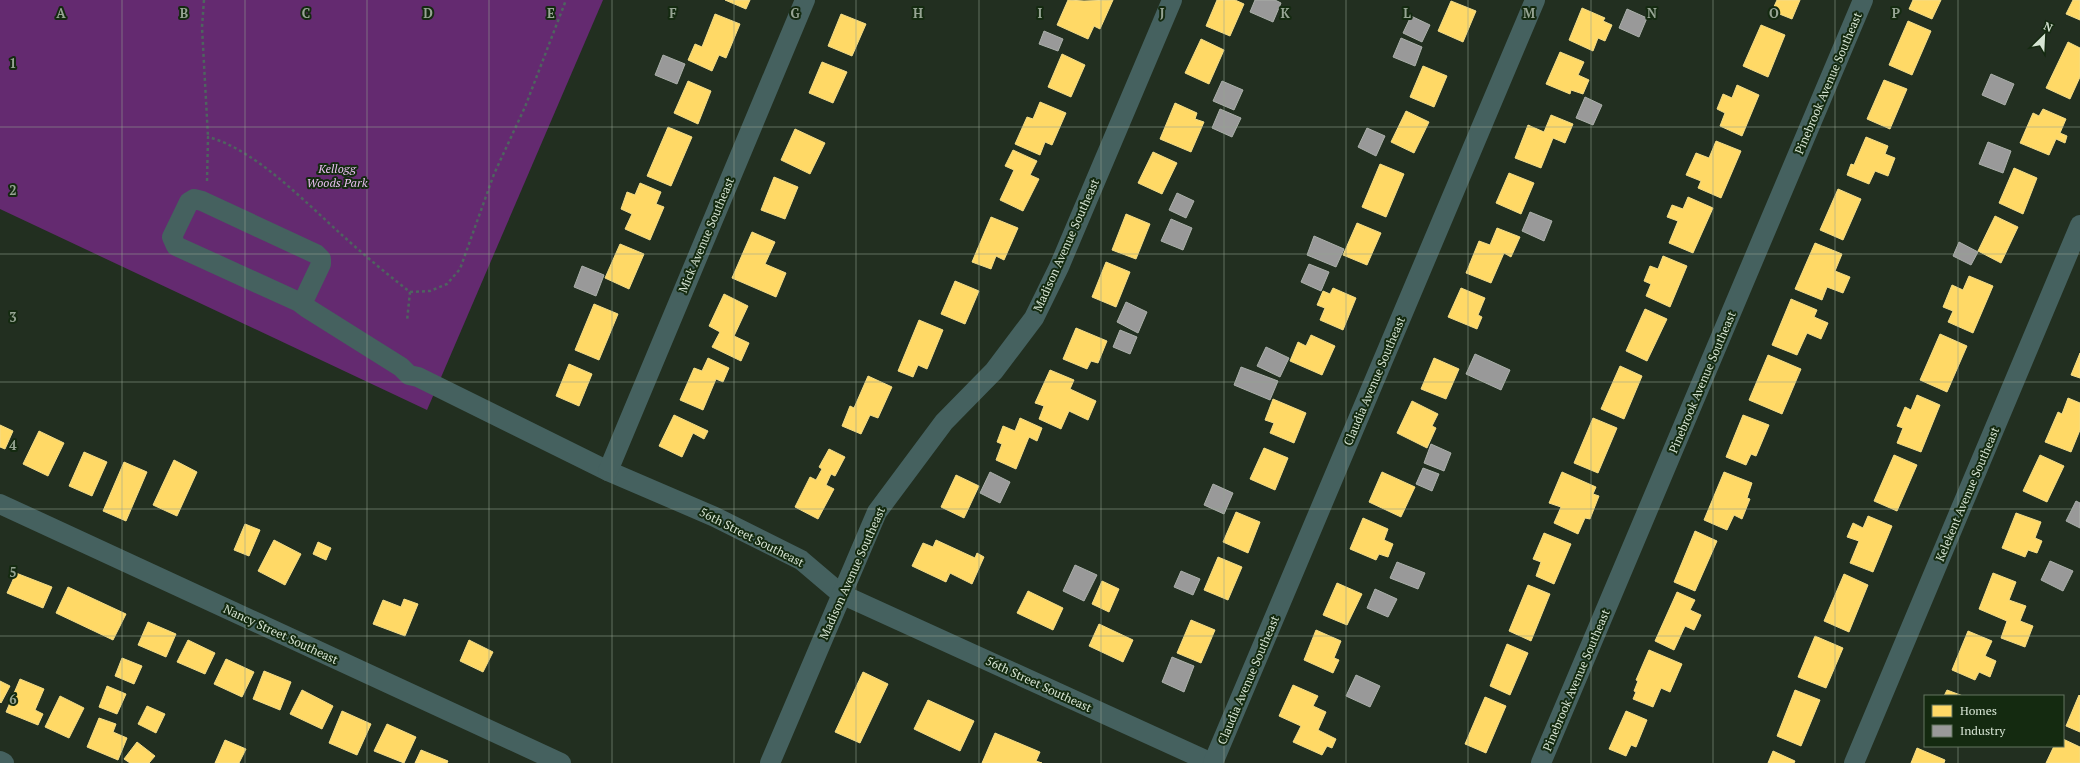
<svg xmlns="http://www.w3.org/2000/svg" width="2080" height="763" font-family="'PT Serif',serif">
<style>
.green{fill:#642a70}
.homes{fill:#ffd966;stroke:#f3dc87}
.industry{fill:#999;stroke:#abb0aa}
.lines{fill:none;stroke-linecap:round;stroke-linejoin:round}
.path{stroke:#4e635f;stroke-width:2.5;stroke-dasharray:3 3;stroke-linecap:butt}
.minor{stroke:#45615f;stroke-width:20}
.grid{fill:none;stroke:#97a594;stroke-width:1;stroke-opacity:0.55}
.labels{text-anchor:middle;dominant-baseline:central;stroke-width:4;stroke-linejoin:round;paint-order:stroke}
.street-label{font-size:12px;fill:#d6e4d3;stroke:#142a10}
.park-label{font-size:12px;font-style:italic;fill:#e8bff0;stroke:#142a10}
.grid-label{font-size:13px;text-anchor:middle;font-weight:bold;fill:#97a594;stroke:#142a10;stroke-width:4;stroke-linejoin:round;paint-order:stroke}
</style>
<rect width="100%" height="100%" fill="#222f20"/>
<polygon class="green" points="0,0 603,0 427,410 0,209"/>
<g class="homes">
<polygon points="725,0 750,0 746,9"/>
<polygon points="1068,0 1084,1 1113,0 1100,29 1094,26 1088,39 1057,25"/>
<polygon points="1217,0 1235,0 1244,4 1230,36 1206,26"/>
<polygon points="1777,0 1800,0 1792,19 1772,11"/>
<polygon points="1913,0 1941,0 1932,19 1909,9"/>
<polygon points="2073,0 2080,0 2080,20 2066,14"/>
<polygon points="1451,1 1476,11 1463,42 1438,31"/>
<polygon points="1582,8 1605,18 1603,21 1612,25 1605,41 1598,38 1593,51 1569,40"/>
<polygon points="715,14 740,24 726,58 719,55 712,71 688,60 695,44 702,47"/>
<polygon points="841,14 866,24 852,56 828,46"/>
<polygon points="1908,21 1931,31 1912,75 1889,65"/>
<polygon points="1761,25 1785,35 1768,77 1743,66"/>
<polygon points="1201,39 1224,50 1209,84 1185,73"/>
<polygon points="2068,42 2080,48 2080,77 2070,99 2046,88"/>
<polygon points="1560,52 1584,62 1578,75 1589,80 1583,94 1571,90 1570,94 1546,84"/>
<polygon points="1062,54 1085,65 1071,97 1048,87"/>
<polygon points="822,62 847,72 833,103 809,93"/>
<polygon points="1423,66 1447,76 1434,107 1410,97"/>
<polygon points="1884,80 1907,89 1890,129 1867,119"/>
<polygon points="688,81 711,91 698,124 674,113"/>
<polygon points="1737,85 1759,95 1742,136 1720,126 1725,113 1717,109 1723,94 1732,98"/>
<polygon points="1040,102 1066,113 1052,145 1045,142 1040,155 1015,144 1027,117 1033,119"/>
<polygon points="1175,103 1197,113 1195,119 1204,122 1191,152 1160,139"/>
<polygon points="2043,109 2066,119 2060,133 2067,136 2065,143 2056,139 2049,155 2020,143 2033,113 2039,116"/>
<polygon points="1406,111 1429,122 1414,153 1391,142"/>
<polygon points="1551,115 1573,124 1565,143 1553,138 1541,168 1515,158 1528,125 1544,132"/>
<polygon points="668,127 692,137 671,186 647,176"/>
<polygon points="795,129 825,143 810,174 781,160"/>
<polygon points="1866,137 1888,146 1885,154 1895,158 1888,176 1875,171 1869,184 1847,175 1851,164 1854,165"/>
<polygon points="1716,141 1741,151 1721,198 1698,188 1701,181 1686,175 1696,153 1709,158"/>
<polygon points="1013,150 1037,161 1030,175 1039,179 1023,211 1000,200 1014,170 1005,166"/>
<polygon points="1153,152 1177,163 1162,194 1138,183"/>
<polygon points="1380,164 1404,174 1386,217 1362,207"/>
<polygon points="2014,168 2037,178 2023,214 1999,203"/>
<polygon points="1509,173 1534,183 1521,214 1496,203"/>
<polygon points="774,177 798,187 785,219 761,210"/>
<polygon points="640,183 661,192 656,204 664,207 650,240 625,229 632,214 621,209 627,192 635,195"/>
<polygon points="1838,189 1861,199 1843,240 1820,230"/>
<polygon points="1688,197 1713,208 1693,253 1669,243 1678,221 1667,217 1672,205 1683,209"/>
<polygon points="1126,214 1150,224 1136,259 1112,250"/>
<polygon points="1995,216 2018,227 2001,263 1978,251"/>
<polygon points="991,217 1018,228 1004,260 996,256 991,269 972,262"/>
<polygon points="1357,223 1381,233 1367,265 1343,255"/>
<polygon points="1497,228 1520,237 1511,257 1504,253 1491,283 1466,273 1479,241 1490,245"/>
<polygon points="752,232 775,242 765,264 786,273 776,297 732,278"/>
<polygon points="1815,243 1842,254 1835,271 1850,277 1843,293 1827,287 1822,300 1795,289"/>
<polygon points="620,244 644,254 629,289 605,278"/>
<polygon points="1663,256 1687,266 1670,307 1646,296 1651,284 1644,281 1650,266 1658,269"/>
<polygon points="1106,262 1130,272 1116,307 1092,297"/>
<polygon points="1969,276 1993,286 1973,333 1948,322 1953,311 1943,307 1952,285 1963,290"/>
<polygon points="955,281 979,291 965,324 941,314"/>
<polygon points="1333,288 1356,298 1343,330 1320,320 1325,308 1317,305 1323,291 1330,294"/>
<polygon points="1461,288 1485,298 1478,315 1482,317 1477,329 1448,317"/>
<polygon points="724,294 748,306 734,336 749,343 741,361 712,347 720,332 709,326"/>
<polygon points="1791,299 1817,310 1814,317 1828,323 1821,339 1807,333 1797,355 1772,345"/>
<polygon points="594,304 618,314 599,360 575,350"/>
<polygon points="1645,309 1667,319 1647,361 1626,351"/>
<polygon points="919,320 943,330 927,369 918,365 913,377 898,371"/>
<polygon points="1076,328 1107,341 1098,363 1091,361 1087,369 1063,359"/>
<polygon points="1940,334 1967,346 1947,392 1920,380"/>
<polygon points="1311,335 1335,346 1322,375 1290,361 1298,342 1306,346"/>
<polygon points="2080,353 2080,378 2071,375"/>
<polygon points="1768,355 1801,369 1782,414 1749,400"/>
<polygon points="708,358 729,368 723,382 716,379 703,410 680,400 694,368 702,371"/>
<polygon points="1434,358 1459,369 1446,399 1421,389"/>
<polygon points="569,364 592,374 579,406 556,396"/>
<polygon points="1620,366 1642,376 1624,419 1601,409"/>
<polygon points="1050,370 1074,380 1070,389 1096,401 1088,420 1069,411 1061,429 1039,419 1044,406 1035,403"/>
<polygon points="868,376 892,387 878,418 870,415 861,434 842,426 850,406 854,408"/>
<polygon points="1917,395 1940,405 1921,452 1897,443 1903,428 1897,426 1905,407 1911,410"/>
<polygon points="2068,398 2080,403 2080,430 2071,452 2045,442 2058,412 2062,414"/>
<polygon points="1273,399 1306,413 1294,443 1270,433 1274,423 1265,420"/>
<polygon points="1412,401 1438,414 1432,426 1436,428 1427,448 1397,433"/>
<polygon points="674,415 708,431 704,439 693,433 682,457 659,446"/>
<polygon points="1743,415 1769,425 1756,456 1751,454 1746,465 1726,457"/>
<polygon points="1020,418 1042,428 1037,441 1029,437 1016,469 996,460 1002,444 997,442 1003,426 1015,431"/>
<polygon points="1593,418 1617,428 1598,473 1574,463"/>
<polygon points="0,425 13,431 5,449 0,447"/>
<polygon points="39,431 64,443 48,476 23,464"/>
<polygon points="1264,448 1288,458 1275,490 1250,479"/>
<polygon points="829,449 845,457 835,476 831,474 826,485 834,489 818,519 795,507 810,477 816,480 822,469 819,467"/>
<polygon points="84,452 107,462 92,496 69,486"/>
<polygon points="1894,455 1917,465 1897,511 1874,501"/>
<polygon points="2040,455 2064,466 2047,502 2023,491"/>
<polygon points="174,460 197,472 177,516 153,505"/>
<polygon points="124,462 147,472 126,521 103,511"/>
<polygon points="1382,472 1415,487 1401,517 1369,502"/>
<polygon points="1562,472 1596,487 1593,494 1599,496 1590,519 1585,518 1578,534 1554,523 1561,507 1549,503"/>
<polygon points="1724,472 1752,483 1747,498 1750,499 1742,519 1734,515 1727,530 1704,520"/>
<polygon points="956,475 979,486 964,518 941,507"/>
<polygon points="1236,512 1260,522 1248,553 1223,542"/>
<polygon points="2016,513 2041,522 2035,538 2042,541 2037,553 2028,550 2025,557 2002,548"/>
<polygon points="1868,516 1892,526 1873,572 1850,563 1859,541 1847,537 1853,523 1863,528"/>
<polygon points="1363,518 1388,529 1384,540 1393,544 1388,557 1379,554 1376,560 1350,549"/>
<polygon points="245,524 260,530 249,556 234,550"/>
<polygon points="1695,531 1717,541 1695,591 1674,582"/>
<polygon points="1544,533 1571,544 1554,584 1536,576 1541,562 1533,559"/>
<polygon points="274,540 301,554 285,585 258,571"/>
<polygon points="936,540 975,558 977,553 984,557 972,584 950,573 946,582 912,566 923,543 933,547"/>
<polygon points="318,542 331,548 326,560 313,554"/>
<polygon points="1218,557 1242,567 1228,600 1204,590"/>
<polygon points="16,573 52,587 43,608 7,593"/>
<polygon points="1993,573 2016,582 2009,600 2026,606 2020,621 2033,626 2025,647 2001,638 2007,621 1979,609"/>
<polygon points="1844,574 1868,585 1849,632 1824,621"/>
<polygon points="1102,581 1119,589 1109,612 1092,604"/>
<polygon points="1337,583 1362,594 1347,625 1323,615"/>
<polygon points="1528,585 1550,594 1531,641 1509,631"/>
<polygon points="68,587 126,614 113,640 56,613"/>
<polygon points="1028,591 1063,608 1053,630 1017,613"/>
<polygon points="1677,592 1695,600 1690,610 1701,615 1694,630 1685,626 1674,650 1655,641"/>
<polygon points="404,599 418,604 405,636 373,624 383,600 401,607"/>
<polygon points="1191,620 1215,630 1201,663 1177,653"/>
<polygon points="148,622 176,634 166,657 138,645"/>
<polygon points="1099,624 1133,640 1123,662 1089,646"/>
<polygon points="1316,630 1341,641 1334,658 1339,660 1333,673 1304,660"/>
<polygon points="1968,631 1992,641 1985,656 1996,661 1990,677 1979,672 1975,680 1952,670"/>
<polygon points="1815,636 1843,648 1826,688 1798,677"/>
<polygon points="188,640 215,653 205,674 177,662"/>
<polygon points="469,640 493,652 483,672 460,661"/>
<polygon points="1507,644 1528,653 1510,695 1490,686"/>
<polygon points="1649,650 1682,664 1670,692 1661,688 1653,707 1633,699 1636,692 1634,691 1638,681 1636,680"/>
<polygon points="122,658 142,666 134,684 115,676"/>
<polygon points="226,659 254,672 242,697 214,684"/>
<polygon points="264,671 291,682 280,710 253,699"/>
<polygon points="863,672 888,684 860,743 835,732"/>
<polygon points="20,679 44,689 35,710 43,714 38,725 6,712"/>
<polygon points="0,681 10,686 1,703 0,702"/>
<polygon points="1293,685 1318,696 1313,706 1326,712 1318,730 1336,739 1332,748 1327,746 1322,755 1293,742 1301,726 1279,716"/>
<polygon points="107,686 126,694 117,714 99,707"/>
<polygon points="302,690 333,706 322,729 290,714"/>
<polygon points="1795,690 1820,700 1801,746 1777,736"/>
<polygon points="1947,690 1963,696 1944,696"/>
<polygon points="2079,695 2080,696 2080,732 2066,726"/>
<polygon points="60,696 84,708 69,738 45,727"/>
<polygon points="1485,697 1506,706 1486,753 1465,744"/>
<polygon points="928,700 974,721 960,751 914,729"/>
<polygon points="147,706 165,714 156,733 138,724"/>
<polygon points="342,711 371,724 357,755 329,743"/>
<polygon points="1626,711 1647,720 1636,747 1631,745 1626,756 1609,749"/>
<polygon points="99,718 116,724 113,732 127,738 118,760 87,747"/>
<polygon points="387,724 416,737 404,763 374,751"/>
<polygon points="995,733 1040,752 1036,761 1042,763 982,763"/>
<polygon points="2063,739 2080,747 2080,763 2046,763 2054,746 2063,746"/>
<polygon points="225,740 246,749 239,763 215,763"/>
<polygon points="137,742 155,756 149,763 130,763 124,759"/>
<polygon points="1917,748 1945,760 1944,763 1911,763"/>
<polygon points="421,750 448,761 447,763 415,763"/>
<polygon points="1773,751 1795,761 1794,763 1768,763"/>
</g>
<g class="industry">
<polygon points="1255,0 1275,0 1281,3 1273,22 1250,12"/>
<polygon points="1627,9 1647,18 1639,37 1619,28"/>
<polygon points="1411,16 1430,25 1422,42 1403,33"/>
<polygon points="1044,31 1063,39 1058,51 1039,44"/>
<polygon points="1401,38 1422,47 1415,66 1393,57"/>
<polygon points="663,55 685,64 677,84 655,75"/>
<polygon points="1991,74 2014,84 2005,105 1982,95"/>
<polygon points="1222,81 1243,90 1234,110 1213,101"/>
<polygon points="1585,97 1602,105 1593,125 1576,118"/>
<polygon points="1220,109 1241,118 1232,137 1212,128"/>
<polygon points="1367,128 1385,136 1376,156 1358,147"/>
<polygon points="1988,142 2011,151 2003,173 1979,164"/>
<polygon points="1177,193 1194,201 1186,218 1169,210"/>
<polygon points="1530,212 1552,221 1544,241 1522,231"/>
<polygon points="1171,219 1192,228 1183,250 1161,241"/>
<polygon points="1314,236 1344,249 1336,267 1307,255"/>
<polygon points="1959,242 1978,252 1971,265 1953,256"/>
<polygon points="1309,264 1329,272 1321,291 1301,282"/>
<polygon points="582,266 604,275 596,296 574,287"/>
<polygon points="1126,302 1147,312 1138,333 1117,322"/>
<polygon points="1120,330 1137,337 1130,354 1113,347"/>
<polygon points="1266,347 1289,358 1280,377 1257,366"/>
<polygon points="1475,354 1510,370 1501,390 1466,374"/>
<polygon points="1241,367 1278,381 1270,400 1234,385"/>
<polygon points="1431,444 1451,453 1444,471 1424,463"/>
<polygon points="1423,468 1439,474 1432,491 1416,484"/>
<polygon points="990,472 1010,482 1000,503 980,493"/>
<polygon points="1213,484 1233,493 1224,514 1204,505"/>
<polygon points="2076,501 2080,503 2080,528 2066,521"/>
<polygon points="2050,561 2073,571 2063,591 2041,580"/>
<polygon points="1397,562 1425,573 1418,589 1390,578"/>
<polygon points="1075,565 1097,575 1084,601 1063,591"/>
<polygon points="1181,571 1200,579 1193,595 1174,587"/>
<polygon points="1375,589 1397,599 1388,617 1367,608"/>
<polygon points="1172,657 1194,666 1184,692 1162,682"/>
<polygon points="1356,675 1380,686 1370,707 1346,696"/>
</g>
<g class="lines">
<g class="path">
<polyline points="204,0 202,27 208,137"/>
<path d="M207 181 208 137C255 149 306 203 342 235 364 255 387 274 410 292L407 321"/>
<polyline points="410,292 430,291 447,284 460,269 494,174 525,107 566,0"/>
</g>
<g class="minor">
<polyline points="302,304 321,264 321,259 316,254 202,201 194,199 189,202 172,237 176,246 299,302 307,308 401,367 409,375 418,377 608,471 715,517 801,560 841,594 1212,763"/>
<polyline points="608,471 805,0"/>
<polyline points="0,504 561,763"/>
<polyline points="0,761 4,763"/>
<polyline points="770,763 877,512 944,422 994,371 1034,318 1059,267 1172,0"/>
<polyline points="1213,763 1535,0"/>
<polyline points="1541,763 1863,0"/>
<polyline points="1854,763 2080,225"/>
</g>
</g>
<path class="grid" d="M122 0V763M245 0V763M367 0V763M489 0V763M612 0V763M734 0V763M856 0V763M979 0V763M1101 0V763M1224 0V763M1346 0V763M1468 0V763M1591 0V763M1713 0V763M1835 0V763M1958 0V696M0 127H2080M0 254H2080M0 382H2080M0 509H2080M0 636H2080M1958 746V763"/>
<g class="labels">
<g class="street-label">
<text transform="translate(1828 83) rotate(-67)">Pinebrook Avenue Southeast</text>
<text transform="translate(706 235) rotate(-67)">Mick Avenue Southeast</text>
<text transform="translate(1066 245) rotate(-66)">Madison Avenue Southeast</text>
<text transform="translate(1374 381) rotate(-67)">Claudia Avenue Southeast</text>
<text transform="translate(1702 382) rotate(-67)">Pinebrook Avenue Southeast</text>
<text transform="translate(1967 494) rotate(-67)">Kelekent Avenue Southeast</text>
<text transform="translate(752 537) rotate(27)">56th Street Southeast</text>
<text transform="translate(852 573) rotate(-66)">Madison Avenue Southeast</text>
<text transform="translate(281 634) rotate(25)">Nancy Street Southeast</text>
<text transform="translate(1248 680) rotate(-67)">Claudia Avenue Southeast</text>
<text transform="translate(1576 680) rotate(-67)">Pinebrook Avenue Southeast</text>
<text transform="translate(1039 684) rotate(25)">56th Street Southeast</text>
</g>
<g class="park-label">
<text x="337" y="168">Kellogg<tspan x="337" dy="14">Woods Park</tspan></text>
</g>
</g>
<g class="grid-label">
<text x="61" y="18">A</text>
<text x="184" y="18">B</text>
<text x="306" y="18">C</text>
<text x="428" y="18">D</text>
<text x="551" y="18">E</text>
<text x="673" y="18">F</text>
<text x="795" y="18">G</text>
<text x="918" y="18">H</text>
<text x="1040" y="18">I</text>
<text x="1162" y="18">J</text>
<text x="1285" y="18">K</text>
<text x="1407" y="18">L</text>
<text x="1529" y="18">M</text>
<text x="1652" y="18">N</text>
<text x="1774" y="18">O</text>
<text x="1896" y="18">P</text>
<text x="13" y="68">1</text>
<text x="13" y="195">2</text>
<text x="13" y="322">3</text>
<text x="13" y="450">4</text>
<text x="13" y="577">5</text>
<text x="13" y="704">6</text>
</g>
<rect x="1924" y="695" width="140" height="52" fill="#142a10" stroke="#62745e"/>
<rect x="1932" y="705" width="20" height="12" fill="#ffd966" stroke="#62745e"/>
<text x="1960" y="715" font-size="12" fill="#d6e4d3">Homes</text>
<rect x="1932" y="725" width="20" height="12" fill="#999999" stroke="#62745e"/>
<text x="1960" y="735" font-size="12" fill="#d6e4d3">Industry</text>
<g transform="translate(2044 36) rotate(24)" stroke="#142a10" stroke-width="3" paint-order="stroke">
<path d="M0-3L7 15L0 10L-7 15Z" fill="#d6e4d3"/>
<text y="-6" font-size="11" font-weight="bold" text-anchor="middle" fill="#d6e4d3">N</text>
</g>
</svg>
